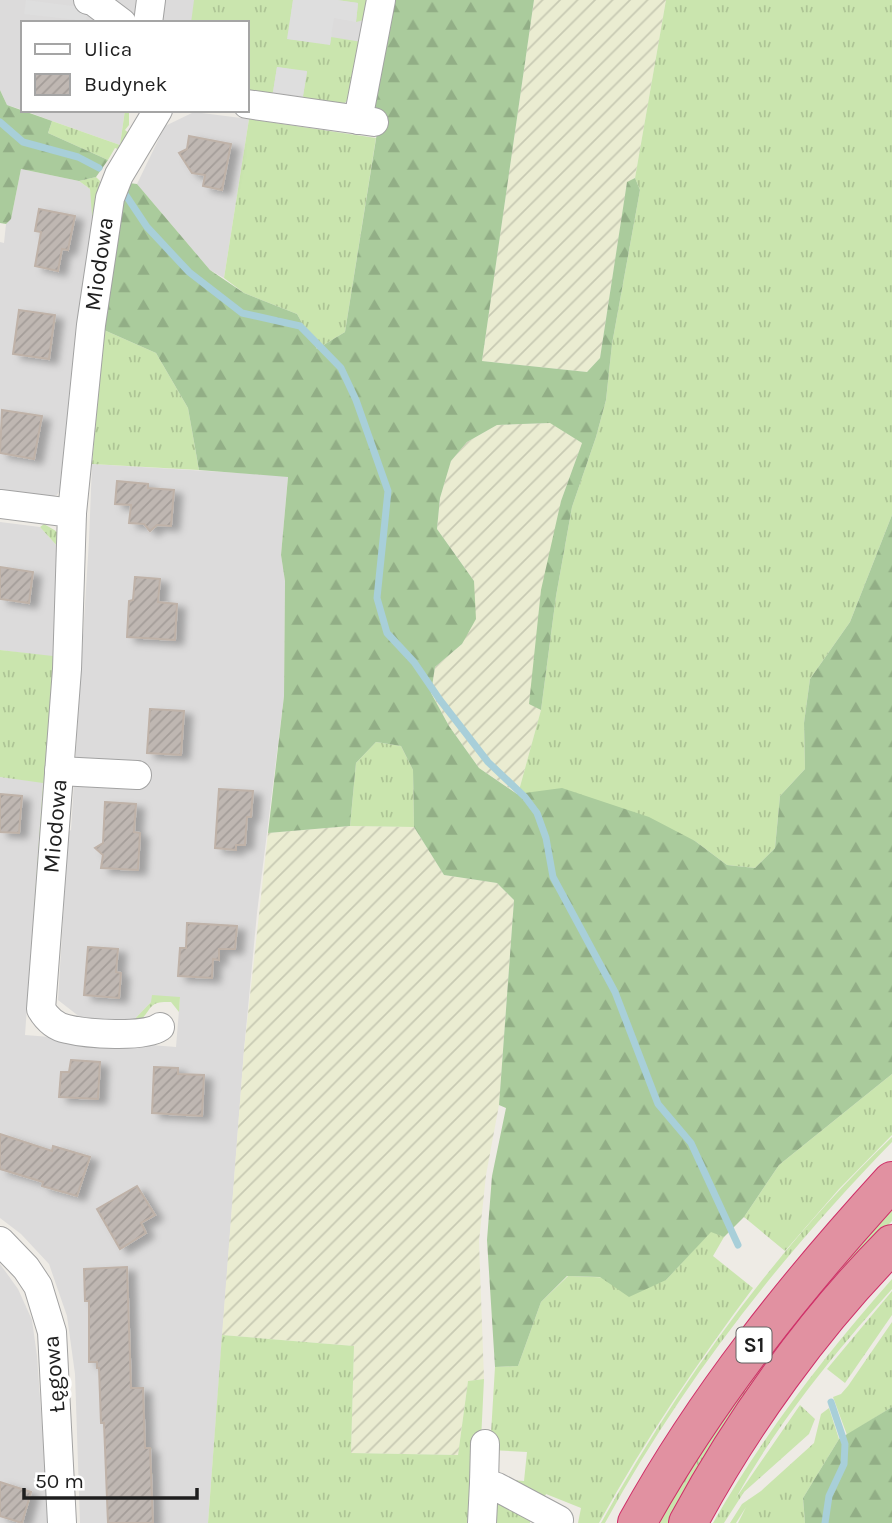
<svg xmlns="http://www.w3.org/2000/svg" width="892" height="1523" font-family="Karla,sans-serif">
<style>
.residential{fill:#dcdbdb}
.farmland{fill:url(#farmland-furrows)}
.grass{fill:url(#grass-tufts)}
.forest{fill:url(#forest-firs)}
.parking{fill:#dedede}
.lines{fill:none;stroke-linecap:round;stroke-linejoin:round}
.stream{stroke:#a8cfd9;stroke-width:7}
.building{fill:url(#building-hatch);stroke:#bfb2a8;stroke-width:2;filter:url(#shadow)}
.minor-casing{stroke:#a2a2a2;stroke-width:30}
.highway-casing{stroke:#cf2f68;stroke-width:40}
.minor{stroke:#fff;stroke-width:28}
.highway{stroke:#e191a1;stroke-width:38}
.labels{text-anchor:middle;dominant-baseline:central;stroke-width:7;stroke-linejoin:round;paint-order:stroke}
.shield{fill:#fff;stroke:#626262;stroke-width:2}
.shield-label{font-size:21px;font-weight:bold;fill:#1e1e1e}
.street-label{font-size:23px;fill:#1e1e1e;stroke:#fff}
</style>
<defs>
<pattern id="farmland-furrows" width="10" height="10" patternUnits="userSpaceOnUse" patternTransform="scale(1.75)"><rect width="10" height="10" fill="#eaecd1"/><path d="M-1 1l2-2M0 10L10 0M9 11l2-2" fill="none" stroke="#c8cab3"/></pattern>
<pattern id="grass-tufts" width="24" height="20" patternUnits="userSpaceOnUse" patternTransform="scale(1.75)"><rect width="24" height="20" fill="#cae5ae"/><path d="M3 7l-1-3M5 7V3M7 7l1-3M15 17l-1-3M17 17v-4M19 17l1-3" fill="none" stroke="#adc495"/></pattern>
<pattern id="forest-firs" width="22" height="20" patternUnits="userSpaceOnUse" patternTransform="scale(1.75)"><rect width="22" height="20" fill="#aacb9c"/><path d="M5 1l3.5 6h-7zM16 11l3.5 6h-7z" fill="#92ae86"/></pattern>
<pattern id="building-hatch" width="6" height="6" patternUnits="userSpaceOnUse" patternTransform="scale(1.75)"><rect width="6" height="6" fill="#bfb7b2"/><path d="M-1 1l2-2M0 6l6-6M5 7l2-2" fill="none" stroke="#a49d99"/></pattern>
<filter id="shadow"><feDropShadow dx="8" dy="4.5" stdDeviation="3.5" flood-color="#0004"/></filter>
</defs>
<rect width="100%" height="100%" fill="#eeebe5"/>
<g class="residential">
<polygon points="0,0 391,0 380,114 247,93 247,23 23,23 23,110 7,105 0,90"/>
<polygon points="23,110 125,110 120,145 52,121"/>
<polygon points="194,112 249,119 224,278 210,270 137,184 165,126"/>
<polygon points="21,169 79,181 90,189 92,199 93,228 63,485 57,495 46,498 0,494 0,242 4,243 6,224 11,219"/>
<polygon points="92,464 288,476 281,555 285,581 284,696 257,913 244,1050 208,1523 80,1523 75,1374 67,1316 49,1264 21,1234 0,1218 0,777 43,782 25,1035 176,1047 180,998 151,1002 130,1024 85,1021 58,1000 64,902 64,835 71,830 89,540"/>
<polygon points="0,522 40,527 59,548 53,657 0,650"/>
<polygon points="0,1264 18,1289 32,1320 37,1356 49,1523 0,1523"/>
</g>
<g class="farmland">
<polygon points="534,0 666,0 635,178 627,183 600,358 587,372 482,361"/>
<polygon points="551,423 582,443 561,501 529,703 541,710 518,794 479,768 449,726 431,693 435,667 462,644 474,581 437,529 440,498 451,461 467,442 497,425"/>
<polygon points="350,826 414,827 444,875 497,883 514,900 499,1105 486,1175 479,1241 484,1379 468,1381 458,1455 351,1453 354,1346 222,1335 244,1050 268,833"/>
</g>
<g class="grass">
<polygon points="194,0 293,0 288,39 330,44 331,37 362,42 349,99 340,107 307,102 303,96 307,72 277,67 273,92 268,96 247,93 247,23 191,23"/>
<polygon points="337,0 372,0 364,20 356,22 358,3"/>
<polygon points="666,0 892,0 892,515 850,622 810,679 804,723 805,769 780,796 775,848 755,868 727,865 695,841 518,794 541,710 556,596 572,507 596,437 606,400 612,344 640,190 635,178"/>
<polygon points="125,110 129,110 129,125 125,130 130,134 120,150 115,148 108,160 48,133 52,121 120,145"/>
<polygon points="249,119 376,138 345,332 317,349 297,314 244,293 224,278"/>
<polygon points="96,177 100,181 93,228 90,189 79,181"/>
<polygon points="104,330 156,353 188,408 199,470 92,464"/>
<polygon points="44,524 56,531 62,540 34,996 28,996 43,783 0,777 0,650 53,656 59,548 40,527"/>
<polygon points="376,742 401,746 413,770 414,827 350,826 356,763"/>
<path d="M152 995 180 997 179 1012 171 1002C148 1001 153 1008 139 1022L130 1024 151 1002Z"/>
<polygon points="892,1074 892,1135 839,1189 785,1251 744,1217 779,1165"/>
<path d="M892 1137V1142C780 1257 682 1382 605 1523H601C680 1382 775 1249 892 1137Z"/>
<polygon points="892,1199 892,1221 865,1250 680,1503 669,1523 651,1523 712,1423"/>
<path d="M711 1231 724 1237 713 1256 753 1288C697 1363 645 1440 599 1523H578L581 1508 546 1494 542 1502 497 1479 524 1481 527 1452 490 1450 495 1367 518 1366 541 1302 568 1276 666 1280Z"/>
<path d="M892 1279V1289C836 1351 776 1425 736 1498L800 1405 815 1419 809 1434 744 1492 724 1523H713C763 1435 825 1355 892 1279Z"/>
<polygon points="892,1291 892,1315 845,1383 827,1369"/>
<polygon points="892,1322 892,1407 847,1435 833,1397 841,1394 848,1386"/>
<polygon points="222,1335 354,1346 351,1453 458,1455 468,1381 484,1379 477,1523 208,1523"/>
<polygon points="829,1408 839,1439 803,1498 805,1523 738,1523 746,1507 736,1523 730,1523 742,1504 761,1491 814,1443 821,1414"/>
<polygon points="489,1490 530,1517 530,1523 488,1523"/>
</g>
<g class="forest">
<polygon points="391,0 534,0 482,361 587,372 600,358 627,182 635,178 640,190 612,344 606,400 596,437 572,507 556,596 541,710 529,704 541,590 561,501 582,443 550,423 497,425 467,442 451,461 440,498 437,529 474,581 476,619 462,644 435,667 431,693 449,726 479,768 517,794 562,788 649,817 695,841 727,865 755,868 775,848 780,796 805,769 804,723 810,679 850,622 892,515 892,1074 779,1165 744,1217 724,1237 711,1232 666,1280 629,1297 600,1277 567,1276 541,1302 518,1366 495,1367 487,1240 492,1176 506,1108 499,1105 514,900 497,883 444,875 414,827 413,770 401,746 376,742 356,763 350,826 268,833 284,696 285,581 281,555 288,477 199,470 188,408 156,353 104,330 119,206 129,183 137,184 210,270 244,293 297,314 317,349 345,332 380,114 372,106"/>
<polygon points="0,90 7,105 52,121 48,133 108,160 96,177 79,181 21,169 11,219 6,224 0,223"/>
<polygon points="892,1407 892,1523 805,1523 803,1498 839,1439"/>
</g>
<g class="parking">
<polygon points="26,0 88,8 86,21 24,14"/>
<polygon points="293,0 337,0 358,3 356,22 334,18 330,45 287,39"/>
<polygon points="277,67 307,71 303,96 273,92"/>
</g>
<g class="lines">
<g class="stream">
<polyline points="0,122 23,142 78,157 99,168"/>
<polyline points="125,194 147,227 189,272 242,313 300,326 341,368 356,400 388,491 377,598 387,633 414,662 440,700 488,762 525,797 537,813 546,838 553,877 615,992 658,1104 691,1143 738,1245"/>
<polyline points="825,1523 829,1496 844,1464 845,1444 831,1402"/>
</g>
</g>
<g class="building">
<polygon points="189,136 231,144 222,190 203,186 205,175 192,173 179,153 187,149"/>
<polygon points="39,209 75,216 68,250 62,249 58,271 35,266 41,232 35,231"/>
<polygon points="19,310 55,315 49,359 13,354"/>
<polygon points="2,410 42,416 34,459 0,453"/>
<polygon points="117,481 148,484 148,488 174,490 171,526 157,525 150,531 144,524 129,523 131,505 115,504"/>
<polygon points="0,567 33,572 29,603 0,599"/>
<polygon points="135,577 160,579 158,602 177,604 175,640 127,637 129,601 133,600"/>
<polygon points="150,709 184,711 181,755 147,753"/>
<polygon points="219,789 253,791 251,817 247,817 245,845 236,845 236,850 215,848"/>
<polygon points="0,794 22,796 19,833 0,832"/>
<polygon points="105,802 136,804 134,832 140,833 138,870 101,868 103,855 95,848 103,843"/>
<polygon points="187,923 237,926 235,949 219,949 219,960 213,959 212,978 178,976 180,948 186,948"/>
<polygon points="88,947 118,949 116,972 121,973 119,998 84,995"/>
<polygon points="71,1060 100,1062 98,1099 59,1097 61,1072 69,1072"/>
<polygon points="154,1067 178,1068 178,1074 204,1075 202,1116 152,1113"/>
<polygon points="0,1134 52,1151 53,1146 90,1157 77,1196 42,1186 43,1182 0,1169"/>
<polygon points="137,1186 155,1215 141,1223 146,1233 120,1249 97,1209"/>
<polygon points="127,1267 131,1388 143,1388 145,1448 150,1448 153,1523 108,1523 104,1423 101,1423 99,1368 97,1368 97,1362 89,1362 89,1301 85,1301 84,1269"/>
<polygon points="0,1482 31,1492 22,1523 0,1516"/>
</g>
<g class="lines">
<defs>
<g id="minor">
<polyline points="88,0 93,1 122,23"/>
<polyline points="148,23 151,0"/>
<polyline points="247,104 374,122"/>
<polyline points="358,120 381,0"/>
<path d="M0 504 72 513 67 669 41 1009C47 1019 56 1027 67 1029 87 1034 144 1038 160 1027"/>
<polyline points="72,513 91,325 110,198 119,175 158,110"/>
<polyline points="59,771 137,775"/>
<polyline points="0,1241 26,1268 38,1286 52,1332 62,1523"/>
<polyline points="484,1483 485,1444"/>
<polyline points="482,1523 484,1483 497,1487 559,1520 556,1523"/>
</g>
<g id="highway">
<path d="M637 1523C706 1398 796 1286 892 1181"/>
<path d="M688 1523C741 1424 813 1324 892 1244"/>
</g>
</defs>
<use href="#minor" class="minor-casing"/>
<use href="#highway" class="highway-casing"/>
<use href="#minor" class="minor"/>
<use href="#highway" class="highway"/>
</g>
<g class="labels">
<rect class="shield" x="736.5" y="1327.5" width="35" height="35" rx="5"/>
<g class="shield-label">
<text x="754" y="1345">S1</text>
</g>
<g class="street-label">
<text transform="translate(99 264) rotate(-82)">Miodowa</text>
<text transform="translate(55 826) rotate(-85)">Miodowa</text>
<text transform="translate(54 1374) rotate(-95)">Łęgowa</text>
</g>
</g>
<rect x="21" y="21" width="228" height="91" fill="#ffffff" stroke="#a5a5a5" stroke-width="2"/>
<rect x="35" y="44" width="35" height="10" fill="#ffffff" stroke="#a5a5a5" stroke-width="2"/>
<text x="84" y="56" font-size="21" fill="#1e1e1e">Ulica</text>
<rect x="35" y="74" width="35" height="21" fill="url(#building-hatch)" stroke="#a5a5a5" stroke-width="2"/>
<text x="84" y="91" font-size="21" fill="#1e1e1e">Budynek</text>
<path d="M24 1488v10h173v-10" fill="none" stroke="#1e1e1e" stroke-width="3.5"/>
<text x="35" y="1488" font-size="21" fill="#1e1e1e" stroke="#ffffff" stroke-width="5" paint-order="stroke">50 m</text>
</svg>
